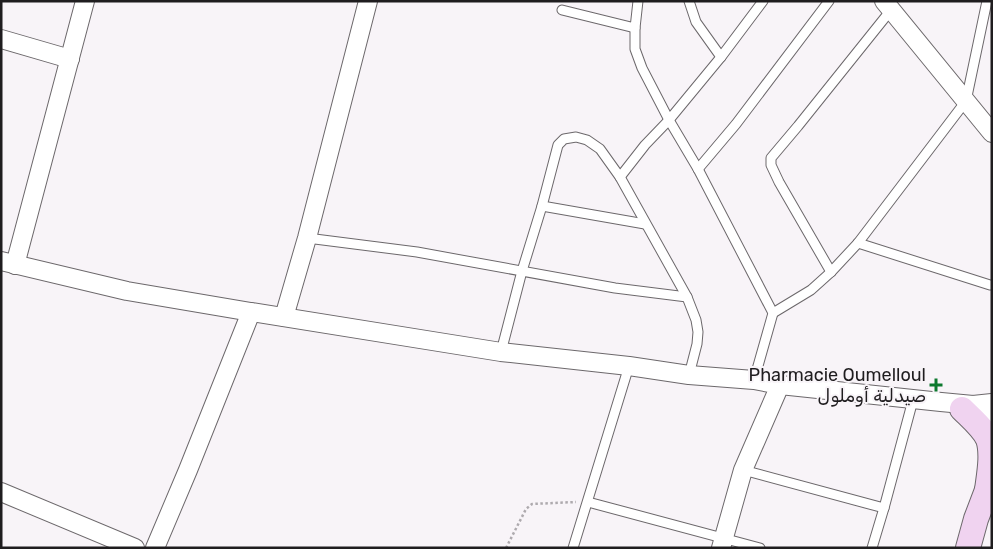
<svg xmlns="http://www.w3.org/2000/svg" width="993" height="549" font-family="Rubik,'Noto Naskh Arabic',sans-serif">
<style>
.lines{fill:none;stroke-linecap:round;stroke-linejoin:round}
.service-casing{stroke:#6c686b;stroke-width:11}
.minor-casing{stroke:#6c686b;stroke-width:20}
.secondary-casing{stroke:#6c686b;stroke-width:26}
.path{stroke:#aeaaae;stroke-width:2.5;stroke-dasharray:2.5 2.5;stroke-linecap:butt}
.service{stroke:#fff;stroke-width:9}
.minor{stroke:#fff;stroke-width:18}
.secondary{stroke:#f0d3f0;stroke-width:24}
.poi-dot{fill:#0d792e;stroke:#f8f4f8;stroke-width:2}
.labels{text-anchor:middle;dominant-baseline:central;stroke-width:4;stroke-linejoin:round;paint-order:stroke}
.poi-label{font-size:18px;fill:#1f1d1f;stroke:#f8f4f8;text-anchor:end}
</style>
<rect width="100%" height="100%" fill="#f8f4f8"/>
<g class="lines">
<defs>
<g id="service">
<polyline points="689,1 696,22 721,57"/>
<polyline points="562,10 635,28 638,1"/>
<polyline points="635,28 635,49 642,68 669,120 698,169 773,313 754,380"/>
<polyline points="698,169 736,124 829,1"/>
<polyline points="620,177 645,145 669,120 721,57 763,1"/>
<polyline points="542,206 645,224"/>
<polyline points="307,238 417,252 615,288 687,297"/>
<polyline points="858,243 990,285"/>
<polyline points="831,272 779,182 771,165 771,158 798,126 891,10 891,6"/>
<polyline points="773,313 811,290 831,272 858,243 966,101 987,1"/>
<polyline points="501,352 522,271 542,206 558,145 564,139 576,137 587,140 600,149 620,177 687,297 696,320 698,332 697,344 689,375"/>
<polyline points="743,470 884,508"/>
<polyline points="588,502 760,548"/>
<polyline points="573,548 629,366"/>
<polyline points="872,548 884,508 913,400"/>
</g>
<g id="minor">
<polyline points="884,1 992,133"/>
<polyline points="1,39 70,59"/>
<polyline points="1,261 127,291 251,312 501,352 629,366 689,375 754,380 780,385 941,402 973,405 992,403"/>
<polyline points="15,265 85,1"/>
<polyline points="284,317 307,238 368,1"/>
<polyline points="965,410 992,419"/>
<polyline points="1,492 135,548"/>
<polyline points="155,548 188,470 251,312"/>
<polyline points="721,548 743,470 780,385"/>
</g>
<g id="secondary">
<path d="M962 409C971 418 983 428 988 439 993 454 989 474 987 490"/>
<polyline points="968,548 976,519 992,477"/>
</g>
</defs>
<use href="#service" class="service-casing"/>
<use href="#minor" class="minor-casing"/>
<use href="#secondary" class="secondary-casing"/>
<polyline class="path" points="506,548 526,509 532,504 576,502"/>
<use href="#service" class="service"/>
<use href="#minor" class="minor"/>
<use href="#secondary" class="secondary"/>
</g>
<path class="poi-dot" d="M933.5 377.5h5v5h5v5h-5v5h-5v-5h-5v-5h5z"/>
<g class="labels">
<g class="poi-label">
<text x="926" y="375">Pharmacie Oumelloul<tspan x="926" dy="21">صيدلية أوملول</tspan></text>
</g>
</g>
<rect width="993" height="549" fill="none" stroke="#1f1d1f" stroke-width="5"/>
</svg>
